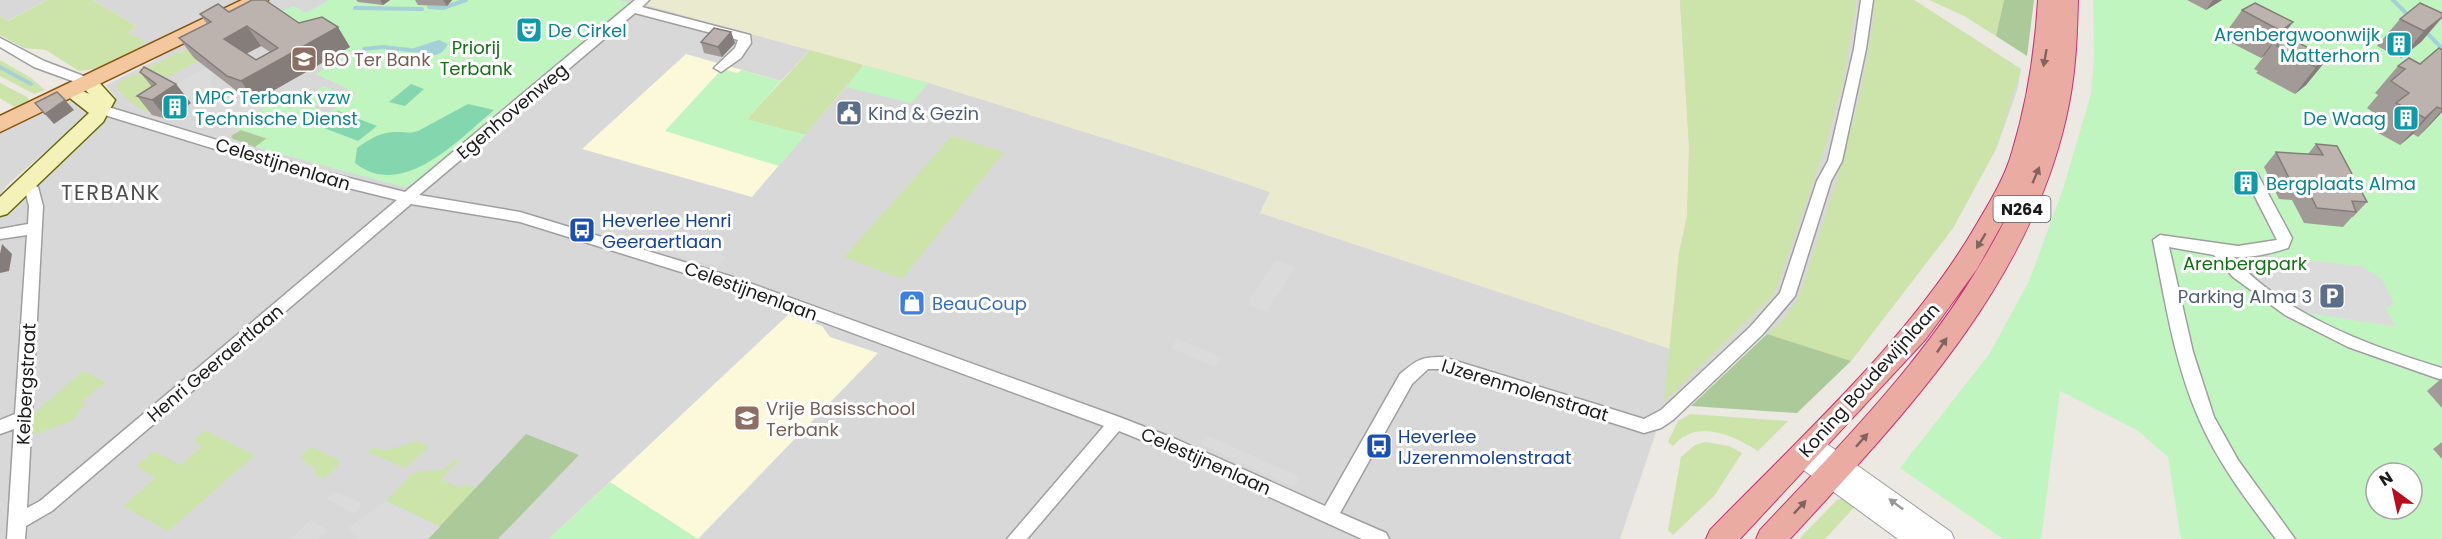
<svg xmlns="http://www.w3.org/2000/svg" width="2442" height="539" font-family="Poppins,sans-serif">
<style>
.residential{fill:#d9d8d9}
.education{fill:#fcf9db}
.farmland{fill:#eaeace}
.grass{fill:#cce4aa}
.forest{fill:#abc999}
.park{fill:#c1f5c0;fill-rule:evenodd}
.pitch{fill:#84d6af}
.parking{fill:#dbdbdb}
.water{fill:#a5d0d7}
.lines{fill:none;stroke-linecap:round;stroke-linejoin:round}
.stream{stroke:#a5d0d7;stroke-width:4}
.minor-casing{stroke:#9f9f9f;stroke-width:3}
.tertiary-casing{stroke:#9f9f9f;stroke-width:2}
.secondary-casing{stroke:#67690c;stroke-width:3}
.primary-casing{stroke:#88540b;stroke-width:3}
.trunk-casing{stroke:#c93072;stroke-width:2}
.minor{fill:#fff;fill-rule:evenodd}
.tertiary{fill:#fff;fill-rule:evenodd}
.secondary{fill:#f4f2b8;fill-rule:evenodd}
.primary{fill:#f4c89f;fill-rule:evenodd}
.trunk{fill:#eaaba2;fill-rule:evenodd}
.wall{fill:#a29a96;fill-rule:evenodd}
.shaded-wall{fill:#847d7a}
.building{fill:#bcb3af;stroke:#847d7a;stroke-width:1.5;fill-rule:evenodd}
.oneway{fill:#82635e}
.oneway2{fill:#989898}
.labels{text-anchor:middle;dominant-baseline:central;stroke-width:6;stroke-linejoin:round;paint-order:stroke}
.shield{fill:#fff;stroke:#5f5f5f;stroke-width:1.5}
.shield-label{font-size:16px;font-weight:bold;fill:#1b1b1b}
.culture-label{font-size:18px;fill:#0d838f;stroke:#fff;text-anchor:start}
.park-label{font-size:18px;fill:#137013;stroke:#fff}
.education-label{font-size:18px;fill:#785e54;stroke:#fff;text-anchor:start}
.street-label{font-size:18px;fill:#1b1b1b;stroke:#fff}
.service-label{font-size:18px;fill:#4e5e75;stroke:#fff;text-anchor:start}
.transit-label{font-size:18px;fill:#164399;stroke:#fff;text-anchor:start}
.shop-label{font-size:18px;fill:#366cbe;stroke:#fff;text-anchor:start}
.quarter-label{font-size:21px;letter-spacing:1.5px;fill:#4e4e4e;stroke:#fff}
</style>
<rect width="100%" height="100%" fill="#ece8e2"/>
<g class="residential">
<polygon points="0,0 47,0 7,21 0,16"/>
<polygon points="93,0 652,0 647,5 929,83 1137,147 1270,192 1260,213 1687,216 1689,148 1679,0 1914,0 2021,69 2017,91 1996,149 1953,228 1851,361 1756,331 1660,420 1620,539 0,539 0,209 100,109 116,98 106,85 156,60 128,33 136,26"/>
<polygon points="72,98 88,111 83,123 73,127 6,186 0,195 0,129 65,99"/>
</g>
<g class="education">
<polygon points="810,50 864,65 752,197 582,149 686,54 781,81"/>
<polygon points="788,315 822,326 830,337 878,353 698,539 549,539"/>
</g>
<polygon class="farmland" points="652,0 1680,0 1689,146 1687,216 1670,349 1260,213 1270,192 1227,177 929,83 646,5"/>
<g class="grass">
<polygon points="47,0 93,0 136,26 128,33 145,41 141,44 144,47 96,69 79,71 46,50 24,48 0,35 0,16 8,21"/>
<polygon points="1680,0 1857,0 1843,81 1826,145 1775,293 1664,402 1679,252 1687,216 1689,146"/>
<path d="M1875 0H1914L2021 69 1996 149 1953 228 1851 361 1767 334 1787 315 1799 297C1830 199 1866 103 1875 0Z"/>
<polygon points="1929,0 2004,0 1996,36 1964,16"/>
<polygon points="200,42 198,61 150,87 171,98 146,112 130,102 115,87 121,81"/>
<polygon points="810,50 864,65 805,135 746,120"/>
<polygon points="0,60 31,78 45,90 34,94 0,76"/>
<polygon points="0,83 27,97 30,102 18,109 0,98"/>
<polygon points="952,136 1004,152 902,279 844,257"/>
<polygon points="83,371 106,382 82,401 85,404 72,421 33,435 33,414"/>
<path d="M1690 414 1788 421 1758 451C1732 435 1697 418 1673 446L1668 442 1678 421Z"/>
<polygon points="205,430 255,455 168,531 123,506 155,478 136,466 154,451 181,465 202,446 193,441"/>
<polygon points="418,441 429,447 406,468 367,452 374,448 386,450"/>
<polygon points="1706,442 1729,446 1742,453 1714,496 1673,535 1668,530 1681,457 1695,445"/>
<polygon points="311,447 339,460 338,466 324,479 314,473 315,469 300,457"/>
<polygon points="460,459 441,479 460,488 465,484 476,488 440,527 386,501 412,474 419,471 443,470 454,460"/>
<polygon points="1844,498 1858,503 1825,539 1799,539 1837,500"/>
</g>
<g class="forest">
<polygon points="2004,0 2034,0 2027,56 1996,36"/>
<polygon points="241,130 267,139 255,147 233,139 231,136"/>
<polygon points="1767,334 1851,361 1797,413 1691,406"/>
<polygon points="526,434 579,455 498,539 428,539"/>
</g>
<g class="park">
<polygon points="329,0 360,0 383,5 390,0 424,0 419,5 446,6 452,0 619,0 629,3 412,184 404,187 255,147 267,138 235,128 274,101 290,109 323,86 337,92 315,107 327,114 356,93 316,74 338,60 331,58 272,16 293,6 306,13"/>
<path d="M2093 0H2442V539H2181L2168 457 2137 430 2060 391 2041 539H2003L1900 468 1990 353 2029 281 2063 189 2091 94 2094 57ZM2376 473H2412V509H2376Z"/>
<polygon points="864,65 929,83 911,103 846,87"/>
<polygon points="722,69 737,73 742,70 781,81 747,119 805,135 779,166 665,131"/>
<polygon points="610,482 692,535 698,539 549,539"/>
</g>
<g class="pitch">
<polygon points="411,84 424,89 405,106 389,102"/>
<path d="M468 104 494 110C459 139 403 201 355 163L357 148C369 139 383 131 398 132 406 132 410 134 418 131Z"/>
<polygon points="338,111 341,112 377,126 358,141 319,126"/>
</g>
<g class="parking">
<polygon points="207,67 213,72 210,84 231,97 263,108 235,128 200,119 208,113 180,98 158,93"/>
<polygon points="665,238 726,257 718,267 656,248"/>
<polygon points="2260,255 2361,266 2382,279 2394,303 2386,308 2396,327 2303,312 2285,304 2232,260"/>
<polygon points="1275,260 1296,267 1267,312 1249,305 1251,297"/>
<polygon points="1177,339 1222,357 1216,367 1171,348"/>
<polygon points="1206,435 1300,477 1294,487 1200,444"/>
<polygon points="335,491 362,504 354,514 327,499"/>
<polygon points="386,501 440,527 428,539 357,539 348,528"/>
<polygon points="311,519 328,531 319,539 290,539"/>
</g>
<path class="water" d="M439 40 448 44C438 63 425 52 410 52L411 49Z"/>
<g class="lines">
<g class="stream">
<polyline points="2393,0 2409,16"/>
<polyline points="429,7 443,8 466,0"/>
<polyline points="355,8 422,9"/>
<polyline points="2425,31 2442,48"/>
<polyline points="364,49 383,47 410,50"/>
<polyline points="0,67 31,84"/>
</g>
<defs>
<g id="minor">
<path d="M635 0H649L642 7 750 35 751 43 741 58 721 72 714 68 735 48 738 40 635 13 419 195 520 212 733 277 1122 418 1178 440 1325 506 1400 374C1417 360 1420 357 1443 357L1644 419 1661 410 1750 327 1780 293 1817 181 1828 161 1854 49 1861 0H1873L1866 49 1842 161 1831 181 1795 296 1762 335 1673 420 1661 428 1644 433 1443 369H1428L1412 384 1340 513 1386 533 1389 539H1362L1166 450 1119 431 1027 539H1007L1104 426 723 285 520 222 411 204 52 511 26 526 25 539H7L14 429 0 434V420L15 414 27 235 0 239V229L28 224 29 206 26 194 17 186 19 182 24 181 38 187 43 206 27 508 40 501 397 200 312 179 95 112 93 109 95 106H105L313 169 405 192Z"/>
<polygon points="0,38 44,61 94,80 96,83 89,87 34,67 0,47"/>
<path d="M2252 172 2257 173 2292 238 2288 248C2270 254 2252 258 2233 257 2284 315 2369 346 2442 368V380L2348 347 2285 315 2233 277 2214 255 2169 247 2193 352 2214 417 2238 460 2295 539H2276C2247 501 2218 463 2199 419 2174 362 2165 300 2153 240L2160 235 2238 246 2277 240 2245 177Z"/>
</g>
<polygon id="tertiary" points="1812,436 1820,439 1951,532 1954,539 1898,539 1794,463 1791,456 1794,449 1802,447 1804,439"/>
<polygon id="secondary" points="89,77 96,79 115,100 103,122 7,214 0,216 0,197 89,113 61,91 63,87 70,85 89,94 80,83 82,79"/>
<polygon id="primary" points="242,0 268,0 265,4 0,132 0,116"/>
<path id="trunk" d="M2038 0H2078C2077 35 2076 69 2069 104 2035 279 1906 413 1790 539H1756L1760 530C1858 426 1947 338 2011 208L1977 269 1926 339 1740 539H1706L1710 530C1803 434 1912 337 1978 222 1991 200 2005 177 2012 152 2027 103 2035 51 2038 0Z"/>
</defs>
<use href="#minor" class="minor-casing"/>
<use href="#tertiary" class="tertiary-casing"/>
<use href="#secondary" class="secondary-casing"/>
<use href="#primary" class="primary-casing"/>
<use href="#trunk" class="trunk-casing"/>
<use href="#minor" class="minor"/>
<use href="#tertiary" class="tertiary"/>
<use href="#secondary" class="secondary"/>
<use href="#primary" class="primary"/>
<use href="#trunk" class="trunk"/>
</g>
<g class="wall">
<polygon points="356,0 390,0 383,5 358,2"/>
<polygon points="415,0 452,0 447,6 418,5"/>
<polygon points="2187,0 2222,0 2206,10"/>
<polygon points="2242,10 2293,22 2282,36 2328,58 2306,85 2295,94 2256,73 2258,71 2254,69 2264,56 2261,58 2222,38"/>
<path d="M229 12 299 23 350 47 255 101 242 95 194 58 179 38 207 24 200 14ZM261 46 270 52 256 60 246 54Z"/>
<polygon points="2442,13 2442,18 2421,42 2401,58 2377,46 2400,19"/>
<polygon points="731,32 735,43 722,57 704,53 701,42"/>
<polygon points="2442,50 2442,112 2418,137 2413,134 2400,145 2373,130 2383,119 2367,108 2378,95 2375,93 2398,66 2420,64"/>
<polygon points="140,72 191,103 167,119 152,115 137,96 152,87"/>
<polygon points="2316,144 2367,202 2353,217 2352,217 2343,227 2304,223 2292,200 2279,199 2264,167 2276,152 2308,154"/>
<polygon points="2442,378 2442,408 2427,391"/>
<polygon points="2442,442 2442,459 2433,449"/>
</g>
<g class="shaded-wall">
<polygon points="380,0 390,0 383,5"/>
<polygon points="443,0 452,0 447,6"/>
<polygon points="2213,0 2222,0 2206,10"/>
<polygon points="2442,17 2421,42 2401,58 2424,31"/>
<polygon points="2293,22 2277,43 2274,42 2264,56 2261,58 2281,31"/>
<polygon points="247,26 261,46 238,58 224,39"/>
<polygon points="338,27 350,47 255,101 241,81"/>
<polygon points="731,32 735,43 722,57 718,47"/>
<polygon points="2328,58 2306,85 2295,94 2316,67"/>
<polygon points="176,84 191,103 167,119 152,100"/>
<polygon points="65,100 74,110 54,124 45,114"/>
<polygon points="2437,107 2413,134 2400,145 2425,118"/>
<polygon points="2442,110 2442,112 2430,125 2418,137"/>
<polygon points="2,244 12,254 9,271 0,273 0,254"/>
</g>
<g class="building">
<path d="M252 0H265L299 23 322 17 338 27 241 81 227 76 179 38 211 22 200 14 218 4 229 12ZM247 26 278 48 256 60 224 39Z"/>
<polygon points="2255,3 2293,22 2281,31 2242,10"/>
<polygon points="2420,3 2442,13 2442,17 2424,31 2400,19"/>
<polygon points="714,28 731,32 718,47 701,42"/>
<polygon points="2284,35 2328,58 2316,67 2277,46 2279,44 2274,42"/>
<polygon points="2439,48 2442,50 2442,109 2437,107 2425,118 2396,103 2409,93 2391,81 2405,69 2398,66 2409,58 2420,64"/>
<polygon points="144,67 176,84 152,100 137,96 156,84 140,72"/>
<polygon points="57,92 65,100 45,114 35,103"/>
<polygon points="2316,144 2337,146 2367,202 2352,201 2356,212 2317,208 2305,185 2292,184 2276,152 2323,155"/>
</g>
<defs><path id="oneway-solid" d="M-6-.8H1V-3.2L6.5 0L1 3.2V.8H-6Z" transform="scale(1.5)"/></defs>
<g class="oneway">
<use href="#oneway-solid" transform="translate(2045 58) rotate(100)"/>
<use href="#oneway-solid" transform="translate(2036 175) rotate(-67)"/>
<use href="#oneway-solid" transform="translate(1981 241) rotate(121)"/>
<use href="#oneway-solid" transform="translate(1942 345) rotate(-56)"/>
<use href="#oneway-solid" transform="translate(1862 440) rotate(-48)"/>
<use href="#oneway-solid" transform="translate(1800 507) rotate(-47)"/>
</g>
<use class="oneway2" href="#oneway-solid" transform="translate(1896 504) rotate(-143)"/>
<defs>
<symbol id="theatre-square" viewBox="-11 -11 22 22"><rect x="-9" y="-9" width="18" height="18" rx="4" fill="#0f9aa8" stroke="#fff"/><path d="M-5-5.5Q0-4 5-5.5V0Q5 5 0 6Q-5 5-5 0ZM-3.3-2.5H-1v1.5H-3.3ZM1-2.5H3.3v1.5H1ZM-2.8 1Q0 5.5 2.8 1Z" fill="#fff"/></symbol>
<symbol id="building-square" viewBox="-11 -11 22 22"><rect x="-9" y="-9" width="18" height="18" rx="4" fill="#0f9aa8" stroke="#fff"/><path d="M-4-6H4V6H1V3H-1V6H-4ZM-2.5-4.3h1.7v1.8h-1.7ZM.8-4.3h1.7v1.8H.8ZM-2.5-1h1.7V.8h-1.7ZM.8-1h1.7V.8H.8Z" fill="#fff"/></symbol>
<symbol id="school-square" viewBox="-11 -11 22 22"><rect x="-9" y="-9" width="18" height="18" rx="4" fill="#8d6e63" stroke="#fff"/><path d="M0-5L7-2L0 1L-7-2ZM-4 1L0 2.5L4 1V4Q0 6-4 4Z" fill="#fff"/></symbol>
<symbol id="civic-square" viewBox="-11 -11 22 22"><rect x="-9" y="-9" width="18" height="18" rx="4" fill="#5c6f8a" stroke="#fff"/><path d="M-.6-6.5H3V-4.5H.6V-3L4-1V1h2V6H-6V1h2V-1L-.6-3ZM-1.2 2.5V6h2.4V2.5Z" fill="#fff"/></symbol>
<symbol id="bus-square" viewBox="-11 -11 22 22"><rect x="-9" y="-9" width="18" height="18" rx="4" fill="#1a4fb4" stroke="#fff"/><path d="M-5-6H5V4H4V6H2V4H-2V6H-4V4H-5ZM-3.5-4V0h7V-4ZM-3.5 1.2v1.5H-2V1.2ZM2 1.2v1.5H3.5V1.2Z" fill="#fff"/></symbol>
<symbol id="parking-square" viewBox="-11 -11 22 22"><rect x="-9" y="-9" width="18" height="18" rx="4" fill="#5c6f8a" stroke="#fff"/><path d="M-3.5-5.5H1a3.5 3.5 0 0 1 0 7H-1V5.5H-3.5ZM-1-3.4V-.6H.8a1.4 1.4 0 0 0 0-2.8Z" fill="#fff"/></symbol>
<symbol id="shop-square" viewBox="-11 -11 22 22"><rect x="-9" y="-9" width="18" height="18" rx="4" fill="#3f7fe0" stroke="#fff"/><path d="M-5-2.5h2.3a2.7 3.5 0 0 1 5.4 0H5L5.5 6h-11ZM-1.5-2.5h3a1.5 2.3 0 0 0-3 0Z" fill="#fff"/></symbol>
</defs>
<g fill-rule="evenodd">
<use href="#theatre-square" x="514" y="15" width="30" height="30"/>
<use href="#building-square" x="2384" y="29" width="30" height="30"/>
<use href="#school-square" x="289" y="44" width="30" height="30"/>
<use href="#building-square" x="160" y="92" width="30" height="30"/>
<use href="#civic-square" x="834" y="98" width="30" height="30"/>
<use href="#building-square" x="2391" y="103" width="30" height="30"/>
<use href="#building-square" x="2231" y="168" width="30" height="30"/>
<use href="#bus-square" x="567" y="215" width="30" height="30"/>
<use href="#parking-square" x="2317" y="281" width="30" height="30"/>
<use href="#shop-square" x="897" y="288" width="30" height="30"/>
<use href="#school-square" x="732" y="403" width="30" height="30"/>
<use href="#bus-square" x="1364" y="431" width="30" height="30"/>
</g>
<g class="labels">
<rect class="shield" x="1993.5" y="196" width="57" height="26" rx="4.5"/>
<g class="shield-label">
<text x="2022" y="209">N264</text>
</g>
<g class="culture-label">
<text x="548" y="30">De Cirkel</text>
<text x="2380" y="34" text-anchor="end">Arenbergwoonwijk<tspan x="2380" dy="21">Matterhorn</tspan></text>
<text x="195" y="97">MPC Terbank vzw<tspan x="195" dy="21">Technische Dienst</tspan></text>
<text x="2386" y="118" text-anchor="end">De Waag</text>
<text x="2266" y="183">Bergplaats Alma</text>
</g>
<g class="park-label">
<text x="476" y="47">Priorij<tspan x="476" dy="21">Terbank</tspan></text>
<text x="2245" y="263">Arenbergpark</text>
</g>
<g class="education-label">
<text x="324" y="59">BO Ter Bank</text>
<text x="766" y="408">Vrije Basisschool<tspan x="766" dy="21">Terbank</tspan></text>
</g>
<g class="street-label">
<text transform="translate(512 111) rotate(-40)">Egenhovenweg</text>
<text transform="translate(283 164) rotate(17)">Celestijnenlaan</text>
<text transform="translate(751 291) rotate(20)">Celestijnenlaan</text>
<text transform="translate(215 363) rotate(-40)">Henri Geeraertlaan</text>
<text transform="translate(1869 380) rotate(-48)">Koning Boudewijnlaan</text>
<text transform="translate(26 384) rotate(-87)">Keibergstraat</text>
<text transform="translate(1525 390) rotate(17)">IJzerenmolenstraat</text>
<text transform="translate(1206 461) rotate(24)">Celestijnenlaan</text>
</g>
<g class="service-label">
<text x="868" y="113">Kind &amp; Gezin</text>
<text x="2312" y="296" text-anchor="end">Parking Alma 3</text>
</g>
<g class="transit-label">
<text x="602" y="220">Heverlee Henri<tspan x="602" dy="21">Geeraertlaan</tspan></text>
<text x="1398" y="436">Heverlee<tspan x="1398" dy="21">IJzerenmolenstraat</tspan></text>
</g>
<g class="shop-label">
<text x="932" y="303">BeauCoup</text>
</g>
<g class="quarter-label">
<text x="111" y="192">TERBANK</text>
</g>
</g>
<g transform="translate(2394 491) rotate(327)"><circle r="28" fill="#ffffff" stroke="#a4a4a4" stroke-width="1.5"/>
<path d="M0-4.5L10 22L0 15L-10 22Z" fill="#b90e1d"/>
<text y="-9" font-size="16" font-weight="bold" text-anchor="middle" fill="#1b1b1b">N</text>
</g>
</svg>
